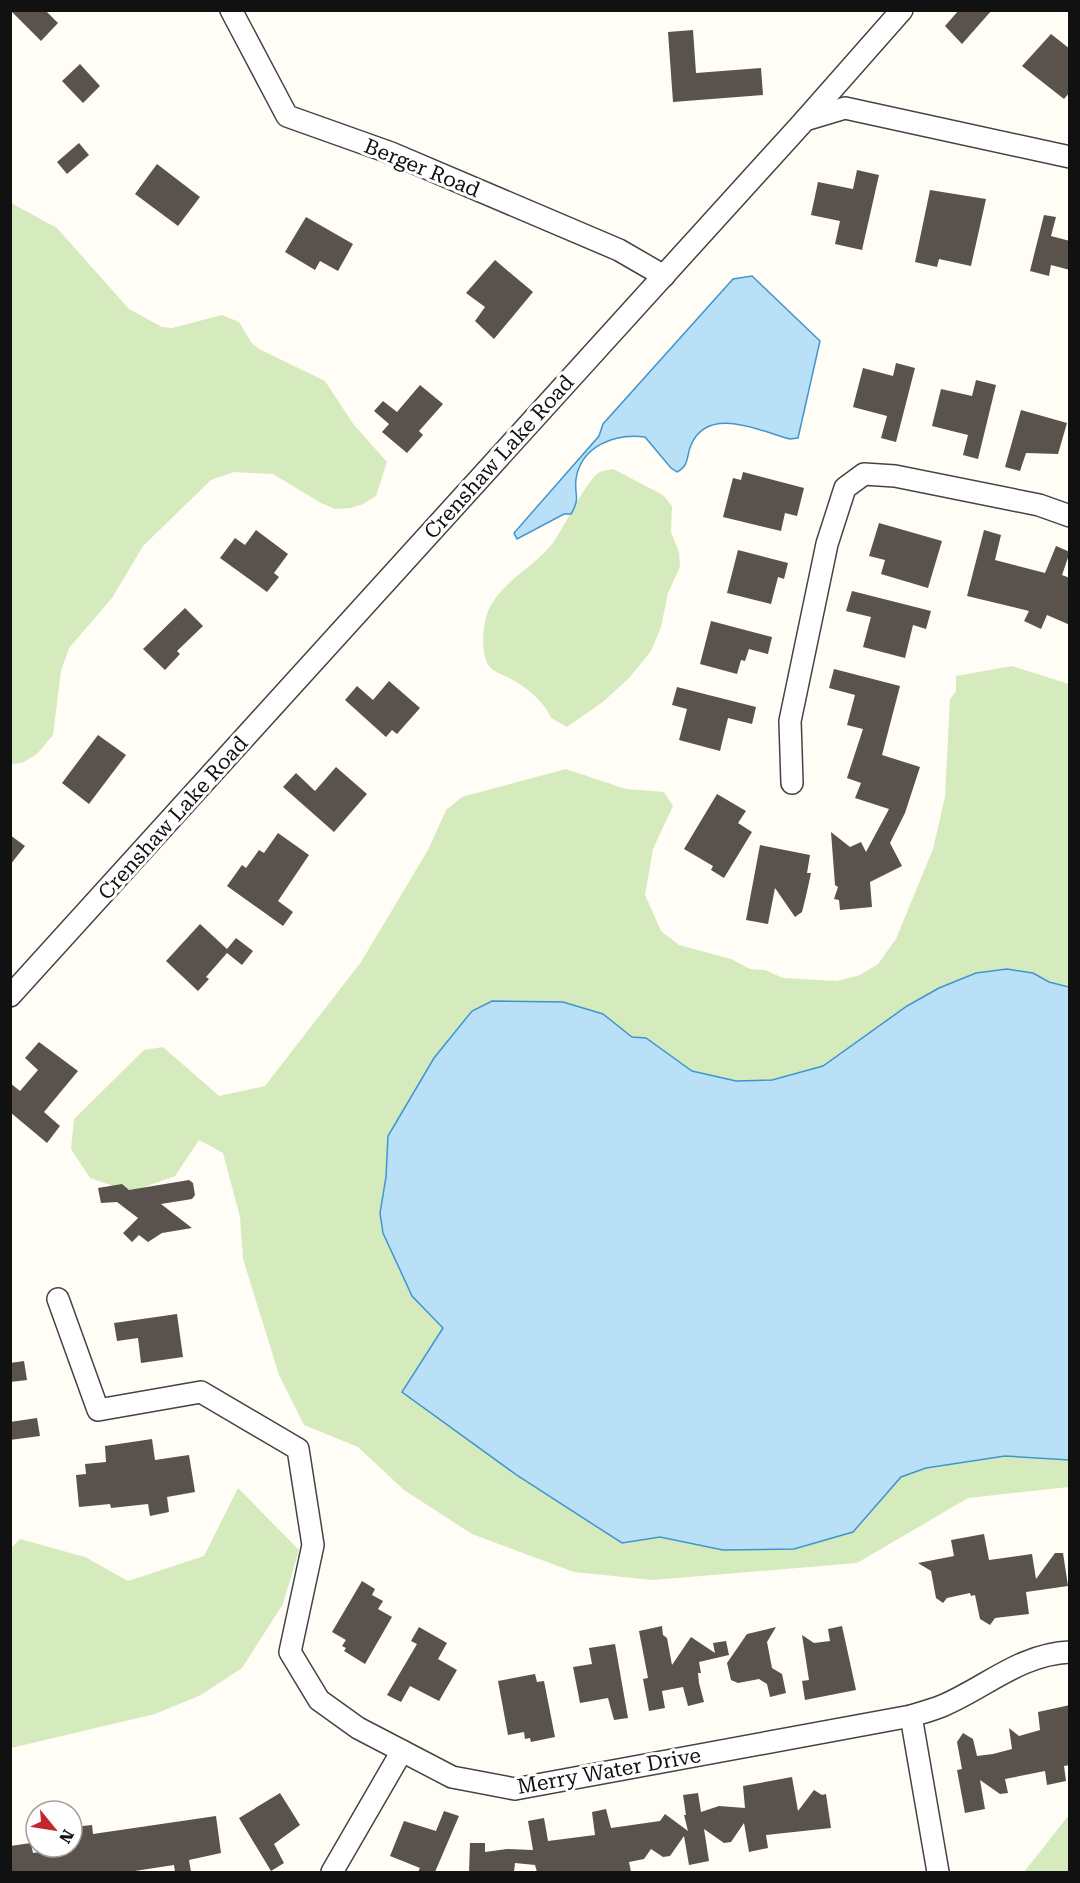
<svg xmlns="http://www.w3.org/2000/svg" width="1080" height="1883" font-family="'Roboto Serif',serif">
<style>
.green{fill:#d5ebbd}
.water{fill:#b9e0f7;stroke:#3f96cf;stroke-width:1.5}
.building{fill:#5a524d}
.lines{fill:none;stroke-linecap:round;stroke-linejoin:round}
.minor-casing{stroke:#444;stroke-width:24}
.minor{stroke:#fff;stroke-width:21}
.labels{text-anchor:middle;dominant-baseline:central;stroke-width:6;stroke-linejoin:round;paint-order:stroke}
.street-label{font-size:21px;fill:#111;stroke:#fff}
</style>
<rect width="100%" height="100%" fill="#fffdf5"/>
<g class="green">
<polygon points="11,203 57,228 129,309 162,327 172,328 222,315 239,322 251,342 259,349 325,381 354,425 387,462 376,496 363,504 351,508 335,509 321,503 273,474 234,472 211,480 143,546 112,598 69,648 61,671 53,735 37,754 22,763 11,764"/>
<path d="M613 469 663 495 672 506 671 532 679 552 680 567 668 593 661 627 651 651 629 678 604 701 567 727 551 718C545 702 524 685 509 678 501 674 491 671 487 663 480 647 483 619 491 605 506 578 538 565 555 540 565 525 587 479 600 472 604 470 609 470 613 469Z"/>
<polygon points="1012,666 1069,684 1069,987 1049,982 1033,973 1007,969 939,988 907,1006 823,1066 772,1080 736,1081 692,1071 646,1038 632,1037 603,1014 563,1002 491,1001 472,1011 434,1058 388,1135 386,1177 380,1213 383,1233 412,1296 444,1328 402,1392 518,1476 622,1543 660,1537 723,1550 853,1532 901,1477 926,1468 1005,1456 1069,1460 1069,1487 968,1498 857,1563 653,1580 574,1572 472,1534 404,1490 358,1447 304,1425 279,1375 243,1259 240,1217 223,1153 199,1140 175,1176 131,1192 90,1178 71,1149 74,1119 144,1050 163,1047 219,1096 265,1086 361,962 428,850 446,810 462,797 566,769 626,789 664,792 673,806 653,849 645,895 661,931 679,945 731,959 750,969 765,970 783,978 837,981 860,975 878,964 896,939 933,849 945,797 950,699 956,691 956,676"/>
<polygon points="238,1488 299,1550 283,1604 242,1668 201,1695 155,1714 11,1748 11,1548 20,1539 85,1557 128,1581 204,1556"/>
<polygon points="1069,1815 1069,1872 1024,1872"/>
</g>
<g class="water">
<path d="M752 276 820 341 798 438 790 439C760 431 708 405 691 445 686 456 690 465 677 472L671 468 645 437C615 433 581 446 576 479 574 496 581 497 571 514H564L517 539 514 533 599 436 603 424 733 279Z"/>
<polygon points="1007,969 1033,973 1049,982 1069,987 1069,1460 1005,1456 926,1468 901,1477 853,1532 794,1549 723,1550 660,1537 622,1543 518,1476 402,1392 443,1328 412,1296 383,1233 380,1213 386,1177 388,1136 434,1058 472,1011 492,1001 563,1002 603,1014 632,1037 646,1038 692,1071 736,1081 772,1080 823,1066 907,1006 939,988 976,973"/>
</g>
<g class="building">
<polygon points="10,10 45,10 58,23 41,41"/>
<polygon points="959,10 992,10 962,44 945,26"/>
<polygon points="693,30 696,73 761,68 763,95 673,102 668,32"/>
<polygon points="1051,34 1070,49 1070,92 1064,99 1022,66"/>
<polygon points="80,64 100,86 83,103 62,81"/>
<polygon points="79,143 89,155 67,174 57,162"/>
<polygon points="157,164 200,197 178,226 135,194"/>
<polygon points="857,170 879,175 862,250 835,244 840,221 811,215 818,182 853,189"/>
<polygon points="930,190 986,199 971,266 939,259 937,267 915,262"/>
<polygon points="1044,215 1056,217 1051,236 1070,241 1070,270 1051,265 1049,276 1030,271"/>
<polygon points="306,217 353,244 338,271 320,261 315,270 285,252"/>
<polygon points="495,260 533,292 494,339 475,321 485,307 466,293"/>
<polygon points="896,363 915,368 896,442 881,438 887,416 853,407 863,368 893,376"/>
<polygon points="976,380 996,385 978,459 963,455 968,435 932,426 941,389 972,396"/>
<polygon points="420,385 443,404 419,431 423,435 407,453 382,432 389,424 374,411 383,401 397,412"/>
<polygon points="1021,410 1067,423 1058,454 1026,453 1020,471 1005,467"/>
<polygon points="743,472 804,488 797,516 785,513 781,531 723,517 733,478 741,480"/>
<polygon points="879,523 942,541 928,588 881,574 885,560 869,556"/>
<polygon points="256,530 288,554 274,573 279,577 267,592 220,558 235,538 245,545"/>
<polygon points="984,530 1001,535 995,560 1045,573 1056,546 1070,552 1062,575 1070,578 1070,625 1047,615 1041,629 1024,621 1029,611 967,596"/>
<polygon points="738,550 788,563 784,579 778,577 771,604 727,593"/>
<polygon points="852,591 931,611 926,629 913,625 905,658 863,647 871,617 846,611"/>
<polygon points="185,608 203,626 177,651 180,654 165,670 143,649"/>
<polygon points="711,621 772,637 768,654 749,649 745,661 741,660 737,674 700,664"/>
<polygon points="834,669 900,686 882,755 920,767 905,813 890,843 902,866 870,882 872,907 840,910 839,900 834,899 838,887 835,885 831,832 850,847 861,842 866,852 889,809 855,798 861,783 847,778 863,729 847,725 855,695 829,688"/>
<polygon points="389,681 420,708 397,734 392,730 386,737 345,700 357,686 373,700"/>
<polygon points="677,687 756,707 752,724 728,718 720,751 679,740 687,709 672,705"/>
<polygon points="98,735 126,755 89,804 62,783"/>
<polygon points="336,767 367,794 334,832 283,787 296,773 315,791"/>
<polygon points="717,794 746,811 738,823 752,832 724,878 711,870 713,866 684,849"/>
<polygon points="278,833 309,855 278,901 293,912 283,926 227,886 242,865 246,868 259,850 264,853"/>
<polygon points="10,835 25,846 10,865"/>
<polygon points="760,845 810,855 807,873 811,873 806,896 802,912 795,917 775,888 768,924 746,920"/>
<polygon points="200,924 227,949 236,938 253,951 242,965 227,953 206,977 209,979 198,991 166,961"/>
<polygon points="39,1042 78,1071 44,1112 60,1126 47,1143 10,1112 10,1083 20,1091 38,1070 25,1058"/>
<polygon points="189,1180 193,1183 195,1195 192,1199 161,1204 192,1228 162,1233 148,1242 139,1235 132,1242 123,1233 138,1218 117,1202 101,1203 98,1188 122,1184 129,1190"/>
<polygon points="177,1314 183,1357 141,1363 138,1338 117,1341 114,1323"/>
<polygon points="24,1361 27,1380 10,1382 10,1363"/>
<polygon points="37,1418 40,1436 10,1440 10,1422"/>
<polygon points="152,1439 155,1460 189,1455 195,1492 167,1497 169,1512 150,1516 148,1504 111,1508 110,1504 79,1507 76,1475 86,1474 85,1464 106,1462 105,1446"/>
<polygon points="984,1534 989,1560 1032,1554 1036,1579 1055,1553 1063,1553 1068,1586 1026,1592 1029,1614 995,1618 990,1625 980,1619 975,1595 971,1596 970,1593 947,1598 943,1603 936,1598 931,1571 918,1563 954,1556 951,1540"/>
<polygon points="362,1581 375,1589 372,1595 383,1601 378,1609 392,1617 365,1664 344,1651 346,1648 342,1646 346,1640 332,1632"/>
<polygon points="662,1626 663,1635 667,1638 672,1665 691,1637 715,1653 713,1643 726,1641 729,1655 699,1662 701,1673 698,1673 699,1683 704,1702 688,1706 683,1687 662,1691 665,1708 649,1711 643,1679 648,1678 639,1631"/>
<polygon points="842,1626 856,1690 805,1700 802,1681 809,1680 802,1635 814,1643 830,1641 828,1629"/>
<polygon points="419,1627 447,1643 438,1659 457,1670 439,1701 410,1686 401,1702 387,1695 417,1644 411,1641"/>
<polygon points="776,1627 767,1642 772,1668 782,1674 786,1693 770,1697 767,1684 759,1679 738,1683 731,1680 727,1663 747,1634"/>
<polygon points="615,1644 628,1718 614,1720 608,1698 580,1703 573,1667 592,1664 589,1648"/>
<polygon points="535,1674 537,1682 544,1681 555,1737 531,1742 530,1738 525,1739 524,1732 508,1735 498,1681"/>
<polygon points="1070,1705 1070,1765 1064,1766 1066,1781 1047,1785 1045,1771 1005,1779 1008,1793 1000,1794 980,1780 985,1809 965,1813 957,1770 962,1769 957,1742 963,1733 973,1739 977,1756 993,1754 1012,1749 1009,1728 1019,1736 1040,1730 1038,1712"/>
<polygon points="792,1777 798,1811 814,1790 822,1795 826,1794 831,1828 766,1835 768,1848 749,1852 744,1823 731,1842 724,1843 704,1829 709,1861 689,1865 684,1836 670,1856 663,1857 651,1849 644,1859 629,1862 631,1872 537,1872 535,1865 515,1863 514,1872 469,1872 470,1843 485,1843 485,1852 507,1849 533,1850 528,1821 544,1818 548,1841 595,1835 592,1812 606,1809 611,1828 660,1821 665,1814 688,1831 684,1815 686,1815 683,1795 698,1793 701,1812 719,1806 745,1808 743,1786"/>
<polygon points="280,1793 300,1825 274,1844 284,1863 271,1871 239,1818"/>
<polygon points="444,1811 459,1816 435,1872 418,1872 420,1868 390,1856 404,1821 436,1831"/>
<polygon points="216,1816 221,1853 189,1860 191,1872 175,1872 174,1865 128,1872 10,1872 10,1846 31,1843 33,1853 72,1847 72,1842 75,1842 73,1827 92,1825 93,1834"/>
</g>
<g class="lines">
<defs>
<g id="minor">
<polyline points="231,10 287,116 391,153 619,250 664,276"/>
<polyline points="805,120 902,10"/>
<polyline points="792,783 790,721 827,544 845,488 864,474 895,476 1039,505 1070,516"/>
<polyline points="10,996 805,120 845,108 1070,157"/>
<path d="M58 1299 98 1410 201 1392 298 1449 313 1545 290 1652 319 1700 358 1728 452 1777 515 1789 911 1716C921 1713 932 1710 942 1706 985 1688 1020 1654 1070 1652"/>
<polyline points="911,1716 938,1872"/>
<polyline points="332,1872 402,1751"/>
</g>
</defs>
<use href="#minor" class="minor-casing"/>
<use href="#minor" class="minor"/>
</g>
<g class="labels">
<g class="street-label">
<text transform="translate(422 168) rotate(22)">Berger Road</text>
<text transform="translate(499 457) rotate(-48)">Crenshaw Lake Road</text>
<text transform="translate(173 818) rotate(-48)">Crenshaw Lake Road</text>
<text transform="translate(609 1771) rotate(-10)">Merry Water Drive</text>
</g>
</g>
<rect width="1080" height="1883" fill="none" stroke="#111111" stroke-width="24"/>
<g transform="translate(54 1829) rotate(120)"><circle r="28" fill="#ffffff" stroke="#a0a0a0" stroke-width="1.5"/>
<path d="M0-4.5L10 22L0 15L-10 22Z" fill="#c4262e"/>
<text y="-9" font-size="16" font-weight="bold" text-anchor="middle" fill="#111111">N</text>
</g>
</svg>
